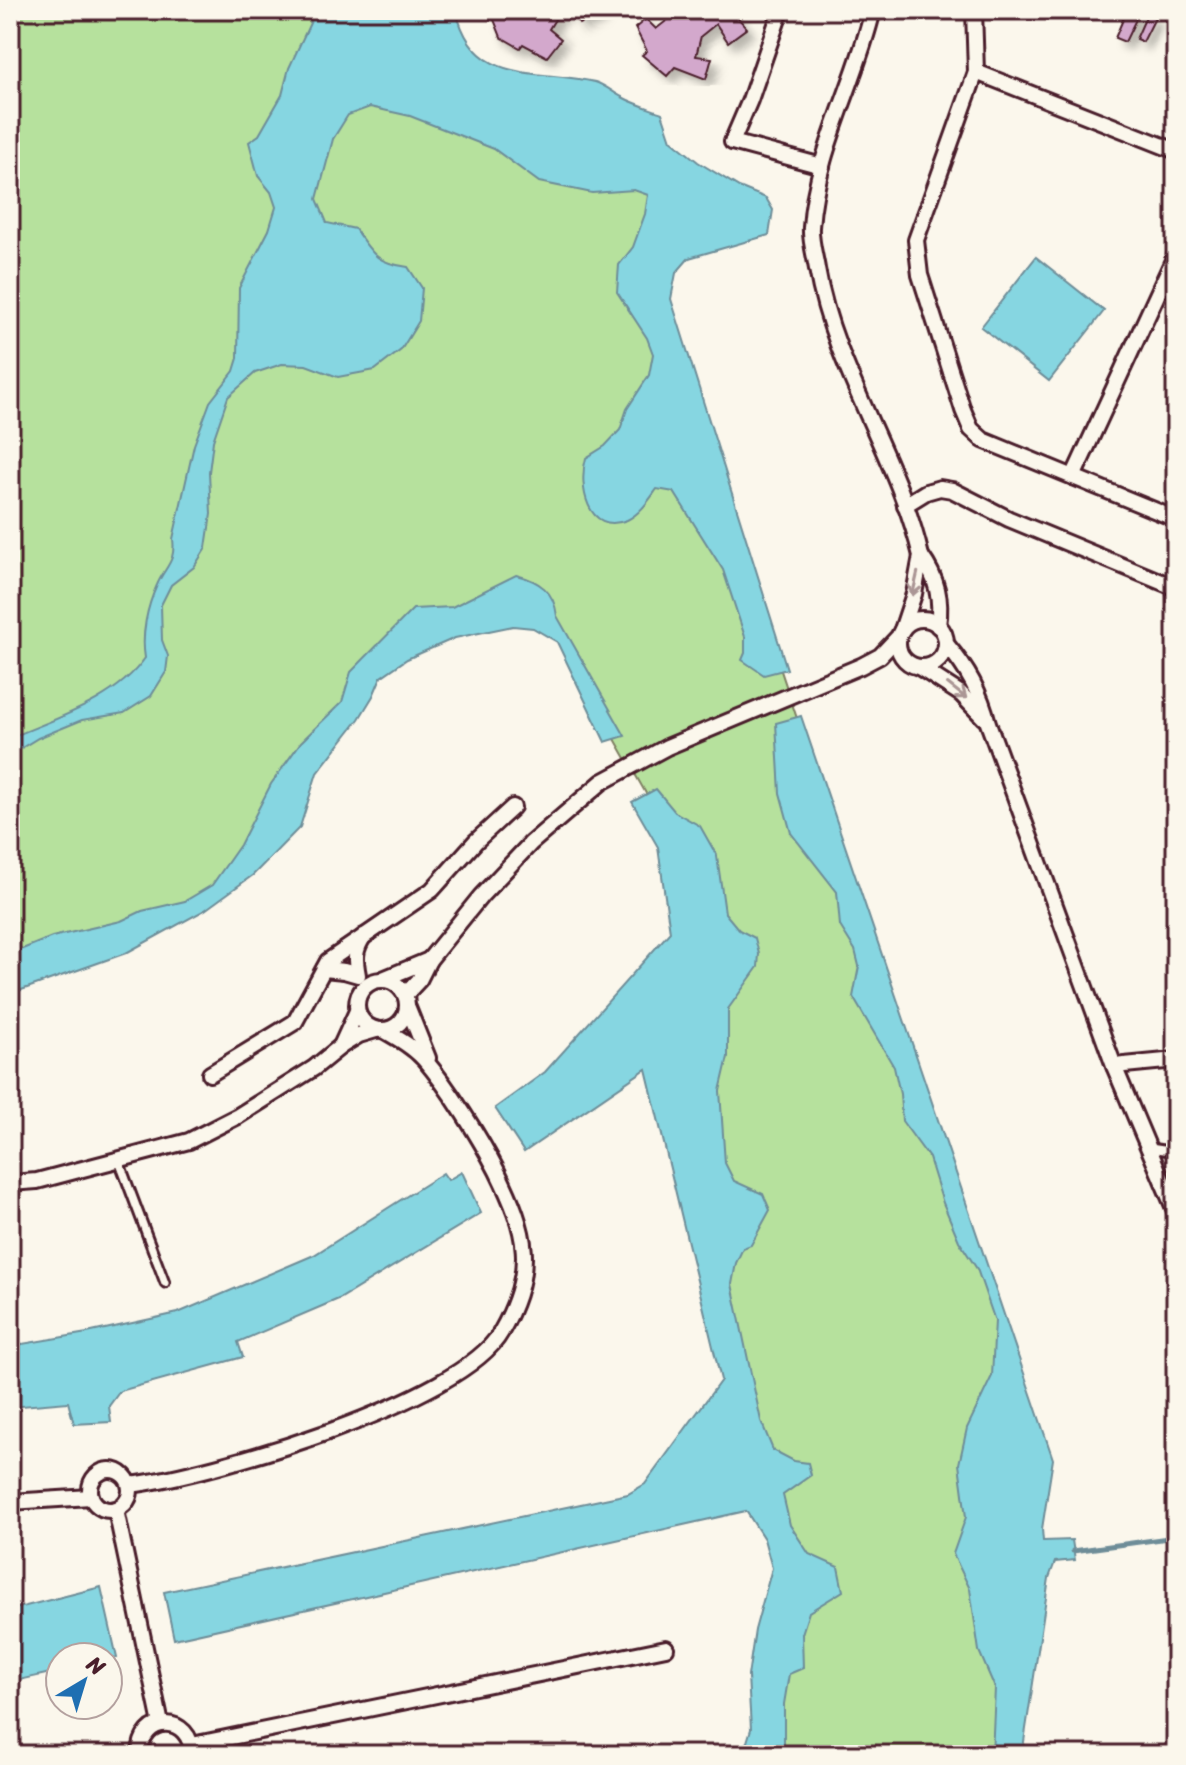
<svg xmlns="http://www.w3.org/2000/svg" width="1186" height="1765" font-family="Sriracha,sans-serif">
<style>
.green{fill:#b6e19d;stroke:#808064;stroke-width:2}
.water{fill:#86d6e1;stroke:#6e8d98;stroke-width:2}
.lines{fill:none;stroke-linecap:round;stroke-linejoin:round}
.stream{stroke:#6e8d98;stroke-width:5}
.building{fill:#d3a8cc;stroke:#4a1f2b;stroke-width:2;filter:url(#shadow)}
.lane-casing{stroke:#4a1f2b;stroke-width:13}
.street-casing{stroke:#4a1f2b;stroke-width:20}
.lane{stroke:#fbf7ec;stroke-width:7}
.street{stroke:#fbf7ec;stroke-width:14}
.oneway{stroke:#ab9695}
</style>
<defs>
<filter id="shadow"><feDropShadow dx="7" dy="7" stdDeviation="4" flood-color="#0004"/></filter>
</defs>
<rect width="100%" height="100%" fill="#fbf7ec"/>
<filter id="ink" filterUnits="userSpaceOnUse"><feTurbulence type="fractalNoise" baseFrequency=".0125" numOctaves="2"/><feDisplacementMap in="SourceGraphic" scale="16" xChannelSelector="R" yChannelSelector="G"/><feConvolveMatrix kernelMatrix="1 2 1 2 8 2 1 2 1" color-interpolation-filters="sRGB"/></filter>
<g filter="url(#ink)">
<polygon class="green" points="10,10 335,10 690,185 656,298 1044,1455 1014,1755 762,1755 791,1593 667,1083 690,871 543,612 383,656 214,894 10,975"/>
<g class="water">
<path d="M316 10H456C474 87 537 68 595 82 605 85 614 93 622 97 635 104 649 108 662 113L671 140 698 162 739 187 766 198 773 210 769 235 689 258 676 273 671 299 787 669 764 675 742 660 745 653V637L723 570 674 492 657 489C649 500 640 514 627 520 587 536 578 485 586 458L605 446 620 430 627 409 649 375 653 354 647 338 617 292 619 265 633 247 645 214 648 195 634 190 592 193 539 182 494 149 410 116 370 107 348 115 333 139 317 199 327 223 355 229C373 255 377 263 408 267L422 288 419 321 401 350 375 370 338 377 306 365 282 364 255 373 228 397 213 441 209 472 211 514 206 548 194 567 171 585 161 605 162 640 168 656 166 672 151 696 124 713 82 720 38 738 10 755V738C56 718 115 701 145 658 141 634 147 607 157 585 165 566 176 563 173 539L194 445 210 402 234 371 238 358 239 288 269 230 276 207 271 192 258 176 249 142 259 135 282 95 289 68Z"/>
<polygon points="1036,257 1104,311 1049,381 981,327"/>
<path d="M516 575C540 581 554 591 557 616L625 736 605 742 557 642 533 628 513 626 455 638 407 659 381 677 373 696 359 719 317 773 300 827 253 875 205 910 126 953 10 994V954L52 937 121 921 142 911 185 901 212 885 240 845 271 784 301 742 342 702 351 672 413 609 452 607Z"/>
<polygon points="801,716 1053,1459 1042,1529 1043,1541 1072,1540 1075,1560 1055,1562 1049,1578 1022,1755 992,1755 995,1688 979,1651 970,1589 953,1554 966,1517 959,1464 967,1428 992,1376 995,1321 977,1269 959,1241 943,1203 929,1158 902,1121 900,1094 894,1067 853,997 859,966 855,950 840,926 837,892 791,833 780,793 776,723"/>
<polygon points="656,789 675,812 700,826 717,856 725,913 739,930 755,938 759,954 758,967 728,1009 728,1057 720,1091 725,1163 734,1181 763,1194 770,1210 751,1245 743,1248 736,1263 732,1284 761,1421 773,1450 794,1461 808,1463 811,1475 783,1495 790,1525 809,1554 838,1567 843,1591 809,1612 802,1634 803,1668 789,1674 784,1704 784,1755 734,1755 747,1742 751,1729 748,1676 755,1630 772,1568 764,1539 746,1511 174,1639 164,1592 628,1494 645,1484 721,1380 646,1069 524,1152 495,1108 545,1072 670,932 658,847 632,802"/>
<polygon points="462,1172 481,1213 341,1298 238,1342 243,1357 120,1391 109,1406 111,1422 74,1424 68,1402 10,1407 10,1346 87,1333 178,1313 314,1255 443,1173 448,1180"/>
<polygon points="101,1587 117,1658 108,1660 108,1657 60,1657 60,1671 10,1682 10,1610"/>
</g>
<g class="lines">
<polyline class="stream" points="1073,1551 1176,1537"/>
</g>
<g class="building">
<polygon points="496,10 570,10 557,16 549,29 561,39 547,57 523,44 520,48 501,37 493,17 498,14"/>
<polygon points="571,10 598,10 600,14 579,24"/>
<polygon points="672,10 731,10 747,28 728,42 716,24 701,36 696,56 712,58 706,79 675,67 667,76 642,55 647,51 635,28 646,19 656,29 670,18"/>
<polygon points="1127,10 1140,11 1125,42 1115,38"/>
<polygon points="1147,14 1155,18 1143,42 1136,39"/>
</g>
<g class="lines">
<defs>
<g id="lane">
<polyline points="1172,1103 1176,1104"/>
<polyline points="1150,1148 1176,1152"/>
<polyline points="119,1161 165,1283"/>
</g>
<g id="street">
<polyline points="781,10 750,100 732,142 822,166"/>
<path d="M873 10C856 83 816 151 811 227 810 240 815 256 817 269 834 369 898 457 921 556"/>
<polyline points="974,10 976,72 916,240 920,275 963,410 971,429 983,440 1176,519"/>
<polyline points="1168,10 1176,13"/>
<polyline points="976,72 1176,151"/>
<polyline points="1073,477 1176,254"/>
<polyline points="905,505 926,492 940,488 952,490 1009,519 1176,588"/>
<circle cx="922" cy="643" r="24"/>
<path d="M902 630 914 594 921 556C937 578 942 599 938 626"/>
<path d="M947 645C968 670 980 692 988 723L1114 1066 1176 1213"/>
<polyline points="919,667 961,694 984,718"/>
<polyline points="429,960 481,896 531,843 602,782 667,747 861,666 880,656 897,638"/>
<path d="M324 969 344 971 358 975C355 960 354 950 364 936"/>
<polyline points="383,979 429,960 419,980 405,995"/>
<circle cx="382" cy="1005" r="25"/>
<polyline points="408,1008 428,1058"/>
<polyline points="357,1011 341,1046 359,1035 376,1030"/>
<polyline points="1114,1066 1176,1060"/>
<polyline points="210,1074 295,1022 328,961 432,890 476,841 513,807"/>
<polyline points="10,1183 37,1181 189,1141 238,1116 314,1068 341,1046"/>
<circle cx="110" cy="1490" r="20"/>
<path d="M130 1485C210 1475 462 1402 501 1332 537 1269 527 1232 497 1171 480 1138 449 1088 424 1059 413 1047 399 1039 385 1031"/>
<polyline points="10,1502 91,1497"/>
<polyline points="116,1510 161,1724"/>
<polyline points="192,1745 666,1648"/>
<path d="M140 1755C140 1713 192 1714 192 1755"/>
</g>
</defs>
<use href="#lane" class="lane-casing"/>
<use href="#street" class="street-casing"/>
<use href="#lane" class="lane"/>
<use href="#street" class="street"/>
</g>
<defs><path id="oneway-shaft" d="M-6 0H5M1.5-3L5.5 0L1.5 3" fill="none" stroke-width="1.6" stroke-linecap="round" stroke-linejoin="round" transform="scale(2)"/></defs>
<g class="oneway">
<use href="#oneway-shaft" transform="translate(915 584) rotate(103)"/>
<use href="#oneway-shaft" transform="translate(957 691) rotate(38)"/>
</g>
</g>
<rect width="1186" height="1765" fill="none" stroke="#fbf7ec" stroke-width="40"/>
<rect x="20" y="20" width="1146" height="1725" fill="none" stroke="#4a1f2b" stroke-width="3" filter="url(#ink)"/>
<g transform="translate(84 1681) rotate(38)"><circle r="38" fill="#fbf7ec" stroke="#b4a19f" stroke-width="2"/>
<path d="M0-6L14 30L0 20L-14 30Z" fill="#1f6fb2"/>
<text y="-12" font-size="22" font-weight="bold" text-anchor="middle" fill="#4a1f2b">N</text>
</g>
</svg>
